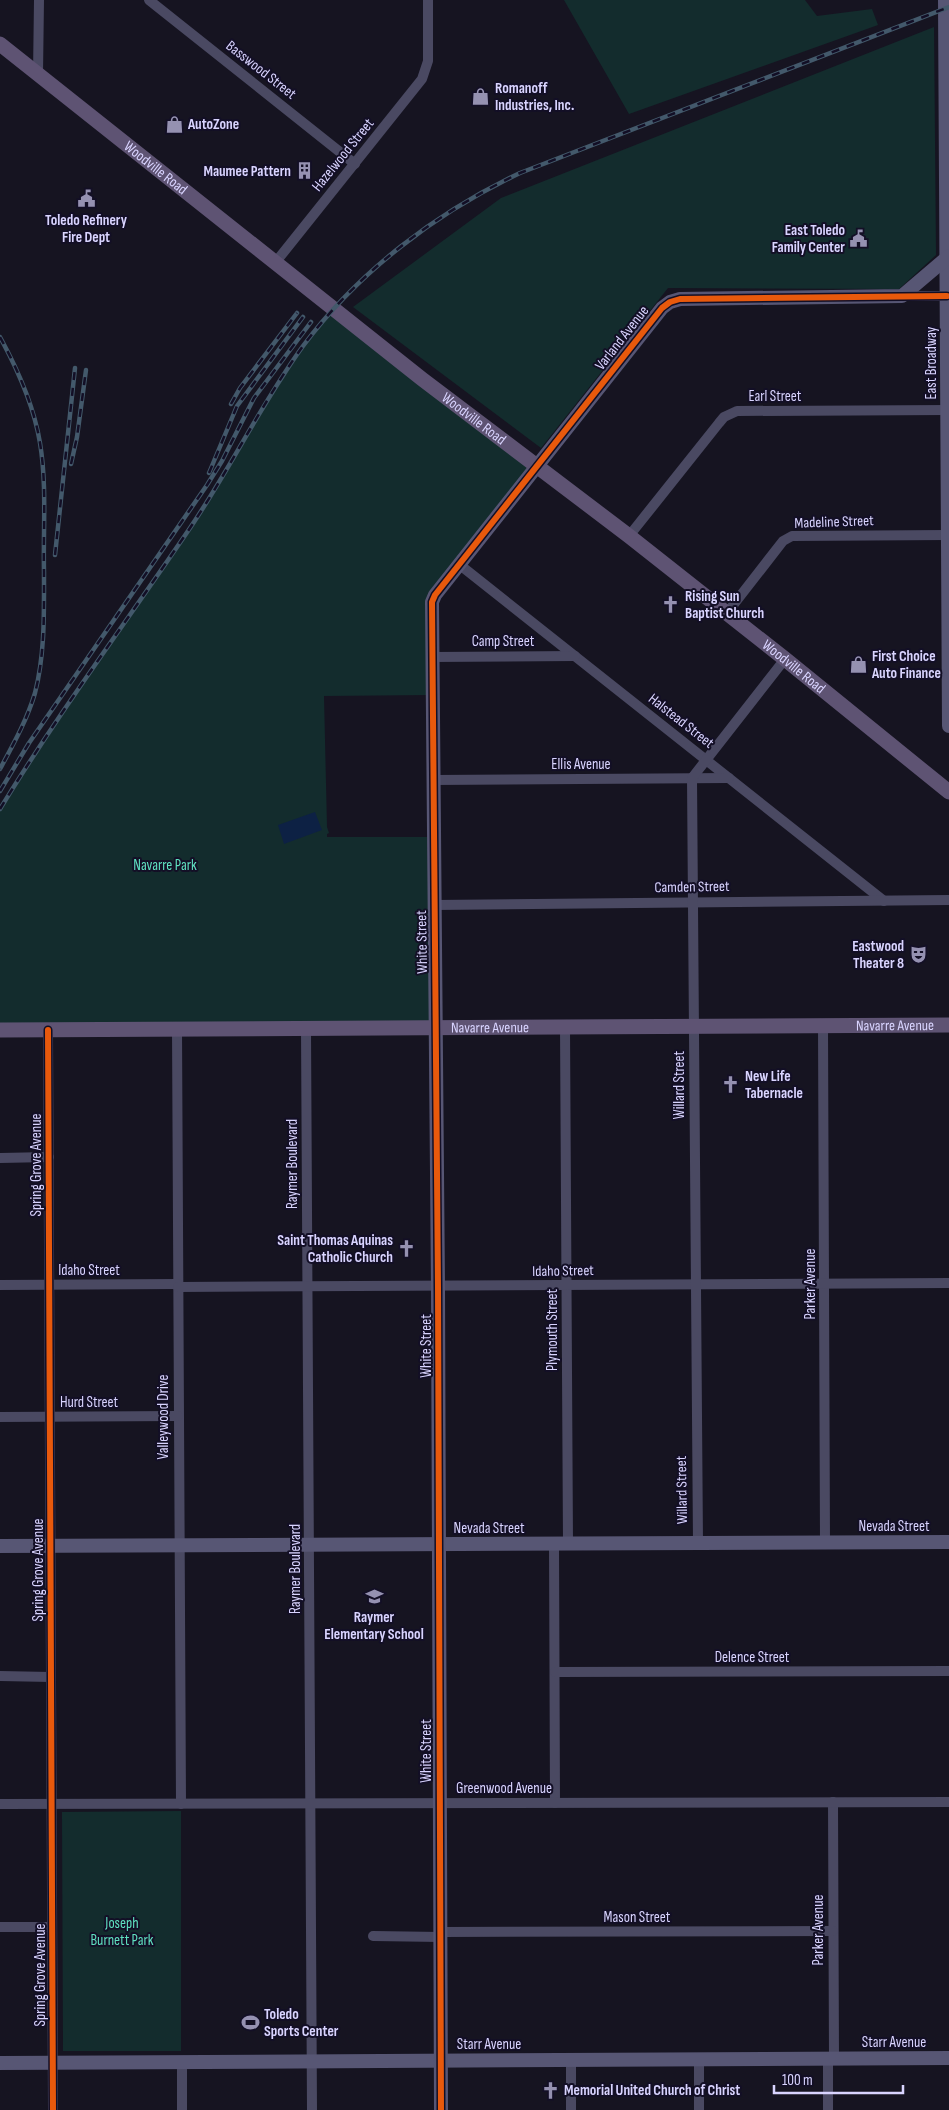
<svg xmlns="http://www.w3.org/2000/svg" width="949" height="2110" font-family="'Sofia Sans Condensed',sans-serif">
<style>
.green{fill:#132c2d}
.water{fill:#0d2144}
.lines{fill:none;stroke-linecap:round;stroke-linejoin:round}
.street{stroke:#4a4962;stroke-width:10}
.secondary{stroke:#575674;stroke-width:14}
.primary{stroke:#5e5373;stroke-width:15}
.rail-casing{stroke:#43596b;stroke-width:4.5}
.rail{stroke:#130f26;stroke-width:2.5;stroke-dasharray:8;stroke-linecap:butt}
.cycleway-casing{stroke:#130f26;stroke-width:9}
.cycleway{stroke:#e8590c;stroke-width:6}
.labels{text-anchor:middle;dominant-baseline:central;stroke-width:4;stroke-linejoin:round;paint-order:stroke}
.street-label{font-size:15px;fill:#d9d4ff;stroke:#130f26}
.poi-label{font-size:15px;font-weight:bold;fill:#d9d4ff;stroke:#130f26;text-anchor:start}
.park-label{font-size:15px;fill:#5fe0c0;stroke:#130f26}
</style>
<rect width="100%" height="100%" fill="#161421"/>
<g class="green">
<polygon points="564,0 805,0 817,16 872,9 878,25 629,114"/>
<polygon points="934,27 936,255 899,289 668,288 541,448 353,307 501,198"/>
<polygon points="334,310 537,466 435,595 432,695 324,696 327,827 329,833 327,834 327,837 434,837 436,1028 0,1030 0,811 30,760 203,509 294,359"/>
<polygon points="181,1811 181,2051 63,2051 62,1812"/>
</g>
<polygon class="water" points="315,812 322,830 284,844 278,825"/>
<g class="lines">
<g class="street">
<polyline points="149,0 355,164"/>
<polyline points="38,74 39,0"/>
<polyline points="275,263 422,79 428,61 428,0"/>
<polyline points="902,296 947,296"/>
<polyline points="629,536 719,423 724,417 737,411 949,410"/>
<polyline points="460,565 884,901"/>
<polyline points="727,613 783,541 792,536 948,535"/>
<polyline points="432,657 575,656"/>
<polyline points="433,780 729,778"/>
<polyline points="434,905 949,900"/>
<polyline points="823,1026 825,1543"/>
<polyline points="565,1027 568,1544"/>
<polyline points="177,1029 181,1804"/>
<polyline points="306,1029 312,2110"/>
<polyline points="48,1030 53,2110"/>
<polyline points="0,1158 49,1157"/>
<polyline points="0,1285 178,1284"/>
<polyline points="178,1287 949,1283"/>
<polyline points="0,1417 178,1416"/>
<polyline points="698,1543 692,778 785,659"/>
<polyline points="554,1544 555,1803"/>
<polyline points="555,1672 949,1671"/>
<polyline points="0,1676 51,1677"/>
<polyline points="833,1802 834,2059"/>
<polyline points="0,1804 949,1802"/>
<polyline points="0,1927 52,1927"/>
<polyline points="441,1932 833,1931"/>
<polyline points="373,1936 441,1937"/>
<polyline points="699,2060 699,2110"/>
<polyline points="182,2062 182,2110"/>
<polyline points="571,2110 571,2060"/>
<polyline points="828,2110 828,2059"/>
</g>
<g class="secondary">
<polyline points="945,0 949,726"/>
<polyline points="0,1546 949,1542"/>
<polyline points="0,2063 949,2058"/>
<polyline points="441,2110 438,1287 432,602 435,595 662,308 670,302 680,299 902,296 949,256"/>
</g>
<g class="primary">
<path id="s1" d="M0 44 422 379 629 536 785 659 949 792"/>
<path id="s2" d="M0 1030 949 1025"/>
</g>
<defs>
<g id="rail">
<path d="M0 337C18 370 34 406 40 443 47 485 43 530 44 572 44 613 45 654 35 693 27 720 13 745 0 769"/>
<polyline points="231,404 240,388 297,313"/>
<polyline points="71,464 77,437 86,370"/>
<polyline points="209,473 237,406 303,317"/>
<polyline points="55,555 75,368"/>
<polyline points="0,791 29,743 207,485 222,461 254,398 311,322"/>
<path d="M0 809C59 712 127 621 190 528 230 469 261 404 303 346 359 271 436 213 520 173L949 7"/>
</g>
</defs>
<use href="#rail" class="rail-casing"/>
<use href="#rail" class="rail"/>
<defs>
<g id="cycleway">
<polyline points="48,1030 53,2110"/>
<polyline points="441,2110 438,1287 432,602 435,595 662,308 670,302 680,299 947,296"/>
</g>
</defs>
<use href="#cycleway" class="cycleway-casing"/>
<use href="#cycleway" class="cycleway"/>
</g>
<defs>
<symbol id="shop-bare" viewBox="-9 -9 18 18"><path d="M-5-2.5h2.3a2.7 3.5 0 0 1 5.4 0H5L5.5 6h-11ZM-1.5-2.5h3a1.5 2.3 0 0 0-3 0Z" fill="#9591b1" stroke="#130f26" stroke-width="2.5" paint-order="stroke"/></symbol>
<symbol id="building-bare" viewBox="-9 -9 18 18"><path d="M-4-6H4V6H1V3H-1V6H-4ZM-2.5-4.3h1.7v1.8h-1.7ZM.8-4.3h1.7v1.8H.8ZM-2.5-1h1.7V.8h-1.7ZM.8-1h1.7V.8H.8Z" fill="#9591b1" stroke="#130f26" stroke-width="2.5" paint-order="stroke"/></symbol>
<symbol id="civic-bare" viewBox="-9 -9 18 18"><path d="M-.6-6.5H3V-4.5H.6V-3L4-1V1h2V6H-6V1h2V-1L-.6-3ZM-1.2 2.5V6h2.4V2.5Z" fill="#9591b1" stroke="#130f26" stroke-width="2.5" paint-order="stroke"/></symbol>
<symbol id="church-bare" viewBox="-9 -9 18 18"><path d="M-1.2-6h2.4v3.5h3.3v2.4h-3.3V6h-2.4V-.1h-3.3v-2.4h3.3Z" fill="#9591b1" stroke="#130f26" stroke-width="2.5" paint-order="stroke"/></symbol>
<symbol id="theatre-bare" viewBox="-9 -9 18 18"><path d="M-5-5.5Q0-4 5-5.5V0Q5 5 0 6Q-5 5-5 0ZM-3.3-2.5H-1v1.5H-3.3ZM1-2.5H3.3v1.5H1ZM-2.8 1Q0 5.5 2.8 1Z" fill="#9591b1" stroke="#130f26" stroke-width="2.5" paint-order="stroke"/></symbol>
<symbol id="school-bare" viewBox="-9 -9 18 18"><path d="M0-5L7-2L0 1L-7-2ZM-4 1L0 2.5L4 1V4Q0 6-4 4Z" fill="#9591b1" stroke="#130f26" stroke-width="2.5" paint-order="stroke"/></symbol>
<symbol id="stadium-bare" viewBox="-9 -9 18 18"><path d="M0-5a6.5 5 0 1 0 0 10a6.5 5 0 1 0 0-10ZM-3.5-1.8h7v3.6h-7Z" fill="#9591b1" stroke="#130f26" stroke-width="2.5" paint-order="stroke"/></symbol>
</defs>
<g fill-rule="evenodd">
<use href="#shop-bare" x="468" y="84" width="25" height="25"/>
<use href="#shop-bare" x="162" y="112" width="25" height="25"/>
<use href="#building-bare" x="292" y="158" width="25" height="25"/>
<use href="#civic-bare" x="74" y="186" width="25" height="25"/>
<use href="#civic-bare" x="846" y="226" width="25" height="25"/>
<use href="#church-bare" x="658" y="592" width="25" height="25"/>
<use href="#shop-bare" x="846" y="652" width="25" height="25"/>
<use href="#theatre-bare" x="906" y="942" width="25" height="25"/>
<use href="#church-bare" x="718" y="1072" width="25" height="25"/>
<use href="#church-bare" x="394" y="1236" width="25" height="25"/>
<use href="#school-bare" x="362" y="1584" width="25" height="25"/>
<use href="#stadium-bare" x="238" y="2010" width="25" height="25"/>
<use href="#church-bare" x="538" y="2078" width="25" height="25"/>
</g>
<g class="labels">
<g class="street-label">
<text transform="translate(261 70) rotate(38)">Basswood Street</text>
<text transform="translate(343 155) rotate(-51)">Hazelwood Street</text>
<text stroke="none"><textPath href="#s1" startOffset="199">Woodville Road</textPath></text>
<text transform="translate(622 338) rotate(-52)">Varland Avenue</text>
<text transform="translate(931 363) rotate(-90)">East Broadway</text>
<text x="775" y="396">Earl Street</text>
<text stroke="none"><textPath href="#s1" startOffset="604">Woodville Road</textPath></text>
<text transform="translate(834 522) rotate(-2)">Madeline Street</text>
<text x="503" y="641">Camp Street</text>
<text stroke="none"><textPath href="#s1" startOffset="1009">Woodville Road</textPath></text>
<text transform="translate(681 721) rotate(38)">Halstead Street</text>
<text x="581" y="764">Ellis Avenue</text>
<text transform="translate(692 887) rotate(-1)">Camden Street</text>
<text transform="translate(422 942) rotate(-91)">White Street</text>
<text stroke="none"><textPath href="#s2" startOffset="895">Navarre Avenue</textPath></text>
<text stroke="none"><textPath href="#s2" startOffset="490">Navarre Avenue</textPath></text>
<text transform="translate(679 1085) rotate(-90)">Willard Street</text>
<text transform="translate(292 1164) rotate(-90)">Raymer Boulevard</text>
<text transform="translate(36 1165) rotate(-90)">Spring Grove Avenue</text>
<text x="89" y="1270">Idaho Street</text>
<text transform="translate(563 1271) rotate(-1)">Idaho Street</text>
<text transform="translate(810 1284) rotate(-90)">Parker Avenue</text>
<text transform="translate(552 1330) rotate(-90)">Plymouth Street</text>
<text transform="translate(426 1346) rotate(-90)">White Street</text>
<text x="89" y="1402">Hurd Street</text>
<text transform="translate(163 1417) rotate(-90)">Valleywood Drive</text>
<text transform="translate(682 1490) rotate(-91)">Willard Street</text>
<text x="894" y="1526">Nevada Street</text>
<text x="489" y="1528">Nevada Street</text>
<text transform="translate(295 1569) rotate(-90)">Raymer Boulevard</text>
<text transform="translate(38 1570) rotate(-90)">Spring Grove Avenue</text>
<text x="752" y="1657">Delence Street</text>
<text transform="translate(426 1751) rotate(-90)">White Street</text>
<text x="504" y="1788">Greenwood Avenue</text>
<text x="637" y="1917">Mason Street</text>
<text transform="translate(818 1930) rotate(-90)">Parker Avenue</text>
<text transform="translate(40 1975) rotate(-90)">Spring Grove Avenue</text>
<text x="894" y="2042">Starr Avenue</text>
<text x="489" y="2044">Starr Avenue</text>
</g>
<g class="poi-label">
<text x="495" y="88">Romanoff<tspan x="495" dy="17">Industries, Inc.</tspan></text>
<text x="188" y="124">AutoZone</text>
<text x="291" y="171" text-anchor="end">Maumee Pattern</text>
<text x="86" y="220" text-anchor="middle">Toledo Refinery<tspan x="86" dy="17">Fire Dept</tspan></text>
<text x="845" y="230" text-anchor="end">East Toledo<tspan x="845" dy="17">Family Center</tspan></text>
<text x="685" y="596">Rising Sun<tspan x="685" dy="17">Baptist Church</tspan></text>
<text x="872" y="656">First Choice<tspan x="872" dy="17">Auto Finance</tspan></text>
<text x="904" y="946" text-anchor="end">Eastwood<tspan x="904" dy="17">Theater 8</tspan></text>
<text x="745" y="1076">New Life<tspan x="745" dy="17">Tabernacle</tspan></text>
<text x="393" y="1240" text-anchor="end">Saint Thomas Aquinas<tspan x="393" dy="17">Catholic Church</tspan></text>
<text x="374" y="1617" text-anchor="middle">Raymer<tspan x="374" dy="17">Elementary School</tspan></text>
<text x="264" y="2014">Toledo<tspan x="264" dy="17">Sports Center</tspan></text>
<text x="564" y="2090">Memorial United Church of Christ</text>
</g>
<g class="park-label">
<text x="165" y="865">Navarre Park</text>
<text x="122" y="1923">Joseph<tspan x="122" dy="17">Burnett Park</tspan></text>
</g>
</g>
<path d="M774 2085v8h129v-8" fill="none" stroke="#d9d4ff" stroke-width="2.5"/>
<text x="782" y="2085" font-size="15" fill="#d9d4ff" stroke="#130f26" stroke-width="4" paint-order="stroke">100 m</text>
</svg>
